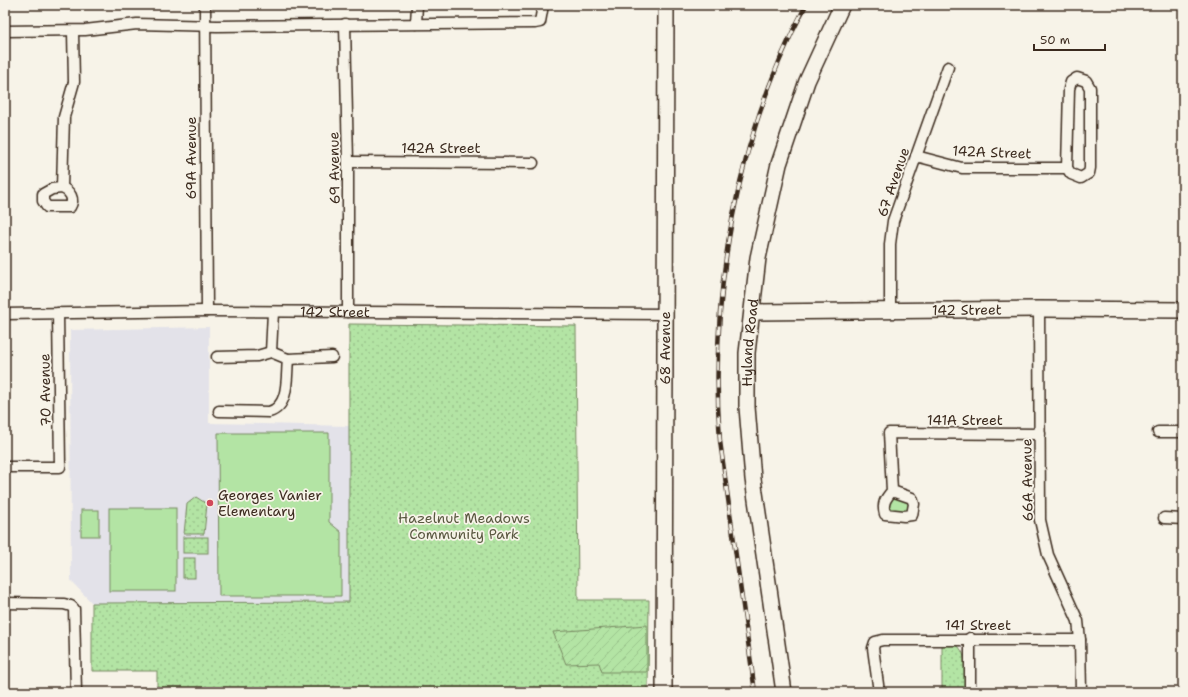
<svg xmlns="http://www.w3.org/2000/svg" width="1188" height="697" font-family="'Shantell Sans',sans-serif">
<style>
.built{fill:#e3e2e9}
.grass{fill:#b3e4a4;stroke:#778761}
.park{fill:url(#park-dots);stroke:#778761}
.garden{fill:url(#garden-furrows);stroke:#778761}
.lines{fill:none;stroke-linecap:round;stroke-linejoin:round}
.street-casing{stroke:#3b2a1e;stroke-width:13}
.secondary-casing{stroke:#3b2a1e;stroke-width:18}
.street{stroke:#f7f3e8;stroke-width:10}
.secondary{stroke:#f7f3e8;stroke-width:15}
.rail-casing{stroke:#3b2a1e;stroke-width:4.5}
.rail{stroke:#f7f3e8;stroke-width:3;stroke-dasharray:9;stroke-linecap:butt}
.poi-dot{fill:#d1495b;stroke:#f7f3e8;stroke-width:1.5}
.labels{text-anchor:middle;dominant-baseline:central;stroke-width:3.5;stroke-linejoin:round;paint-order:stroke}
.street-label{font-size:14px;fill:#3b2a1e;stroke:#f7f3e8}
.poi-label{font-size:14px;fill:#3b2a1e;stroke:#f7f3e8;text-anchor:start}
.park-label{font-size:14px;fill:#595840;stroke:#f7f3e8}
</style>
<defs>
<pattern id="park-dots" width="8" height="8" patternUnits="userSpaceOnUse"><rect width="8" height="8" fill="#b3e4a4"/><path d="M2 2h.1M6 6h.1" fill="none" stroke="#9bc48d" stroke-width="1.8" stroke-linecap="round"/></pattern>
<pattern id="garden-furrows" width="10" height="10" patternUnits="userSpaceOnUse"><rect width="10" height="10" fill="#b3e4a4"/><path d="M-1 1l2-2M0 10L10 0M9 11l2-2" fill="none" stroke="#9bc48d"/></pattern>
</defs>
<rect width="100%" height="100%" fill="#f7f3e8"/>
<filter id="ink" filterUnits="userSpaceOnUse"><feTurbulence type="fractalNoise" baseFrequency=".025" numOctaves="2"/><feDisplacementMap in="SourceGraphic" scale="8" xChannelSelector="R" yChannelSelector="G"/><feConvolveMatrix kernelMatrix="1 2 1 2 8 2 1 2 1" color-interpolation-filters="sRGB"/></filter>
<g filter="url(#ink)">
<polygon class="built" points="209,327 209,423 349,426 349,602 92,603 71,581 70,330"/>
<g class="grass">
<polygon points="218,433 329,433 329,522 341,532 341,596 219,596"/>
<path d="M895 496 908 502C911 516 897 511 889 509L888 507 892 497Z"/>
<rect x="109" y="508" width="67" height="83"/>
<rect x="81" y="510" width="18" height="26"/>
</g>
<g class="park">
<polygon points="349,324 576,326 578,600 649,600 648,692 157,692 157,671 92,671 92,603 349,602"/>
<polygon points="196,497 207,504 204,534 184,534 187,504"/>
<rect x="183" y="537" width="25" height="16"/>
<rect x="183" y="558" width="12" height="20"/>
<path d="M955 644C970 653 964 677 964 692H942V645Z"/>
</g>
<polygon class="garden" points="647,625 647,672 602,672 599,663 566,664 553,632"/>
<g class="lines">
<defs>
<g id="street">
<polyline points="205,5 207,311"/>
<polyline points="345,24 348,162 348,312"/>
<polyline points="416,24 417,5"/>
<polyline points="5,31 85,30 137,24 217,26 535,23 540,22 543,5"/>
<polygon points="1077,78 1086,81 1090,88 1090,168 1089,173 1081,178 1071,174 1067,168 1069,89 1071,82"/>
<polyline points="916,156 962,168 1067,168"/>
<polyline points="348,162 533,163"/>
<polyline points="62,188 64,117 74,82 73,31"/>
<path d="M62 188C70 191 75 199 70 207H47L43 201V194L52 189Z"/>
<polyline points="1039,309 1040,520 1048,555 1078,621 1080,640 1081,692"/>
<polyline points="890,311 890,244 893,221 948,67"/>
<path id="s1" d="M5 314 207 311 665 314"/>
<polyline points="271,352 273,312"/>
<polyline points="217,357 257,356 271,352 288,359 332,357"/>
<path d="M219 411 269 412C290 406 286 377 288 359"/>
<polyline points="1158,432 1183,432"/>
<polyline points="5,467 60,467 58,313"/>
<path d="M892 491 912 498 914 504 912 515 904 516 885 514C882 504 885 499 892 491L889 433 1040 434"/>
<polyline points="1164,518 1183,519"/>
<polyline points="5,603 64,604 71,606 74,609 76,692"/>
<polyline points="879,692 873,648 875,642 883,640 1080,640"/>
<polyline points="970,692 970,638"/>
</g>
<g id="secondary">
<path id="s2" d="M752 312 1039 309 1183 310"/>
<path id="s3" d="M664 692 666 5"/>
<path id="s4" d="M784 692 753 479 747 407V353L758 258 779 164 807 81 842 5"/>
</g>
</defs>
<use href="#street" class="street-casing"/>
<use href="#secondary" class="secondary-casing"/>
<use href="#street" class="street"/>
<use href="#secondary" class="secondary"/>
<defs>
<path id="rail" d="M755 692 720 441C709 294 736 136 806 5"/>
</defs>
<use href="#rail" class="rail-casing"/>
<use href="#rail" class="rail"/>
</g>
</g>
<circle class="poi-dot" cx="210" cy="503" r="4"/>
<g class="labels">
<g class="street-label">
<text x="441" y="148">142A Street</text>
<text transform="translate(992 152) rotate(2)">142A Street</text>
<text transform="translate(191 158) rotate(-90)">69A Avenue</text>
<text transform="translate(334 168) rotate(-91)">69 Avenue</text>
<text transform="translate(893 182) rotate(-71)">67 Avenue</text>
<text stroke="none"><textPath href="#s2" startOffset="215">142 Street</textPath></text>
<text stroke="none"><textPath href="#s1" startOffset="330">142 Street</textPath></text>
<text stroke="none"><textPath href="#s4" startOffset="352">Hyland Road</textPath></text>
<text stroke="none"><textPath href="#s3" startOffset="344">68 Avenue</textPath></text>
<text transform="translate(45 390) rotate(-91)">70 Avenue</text>
<text x="965" y="420">141A Street</text>
<text transform="translate(1027 480) rotate(-91)">66A Avenue</text>
<text x="978" y="625">141 Street</text>
</g>
<g class="poi-label">
<text x="218" y="495">Georges Vanier<tspan x="218" dy="16">Elementary</tspan></text>
</g>
<g class="park-label">
<text x="464" y="518">Hazelnut Meadows<tspan x="464" dy="16">Community Park</tspan></text>
</g>
</g>
<rect width="1188" height="697" fill="none" stroke="#f7f3e8" stroke-width="20"/>
<rect x="10" y="10" width="1168" height="677" fill="none" stroke="#3b2a1e" stroke-width="1.5" filter="url(#ink)"/>
<path d="M1034 44v6h71v-6" fill="none" stroke="#3b2a1e" stroke-width="2"/>
<text x="1040" y="44" font-size="12" fill="#3b2a1e" stroke="#f7f3e8" stroke-width="3" paint-order="stroke">50 m</text>
</svg>
